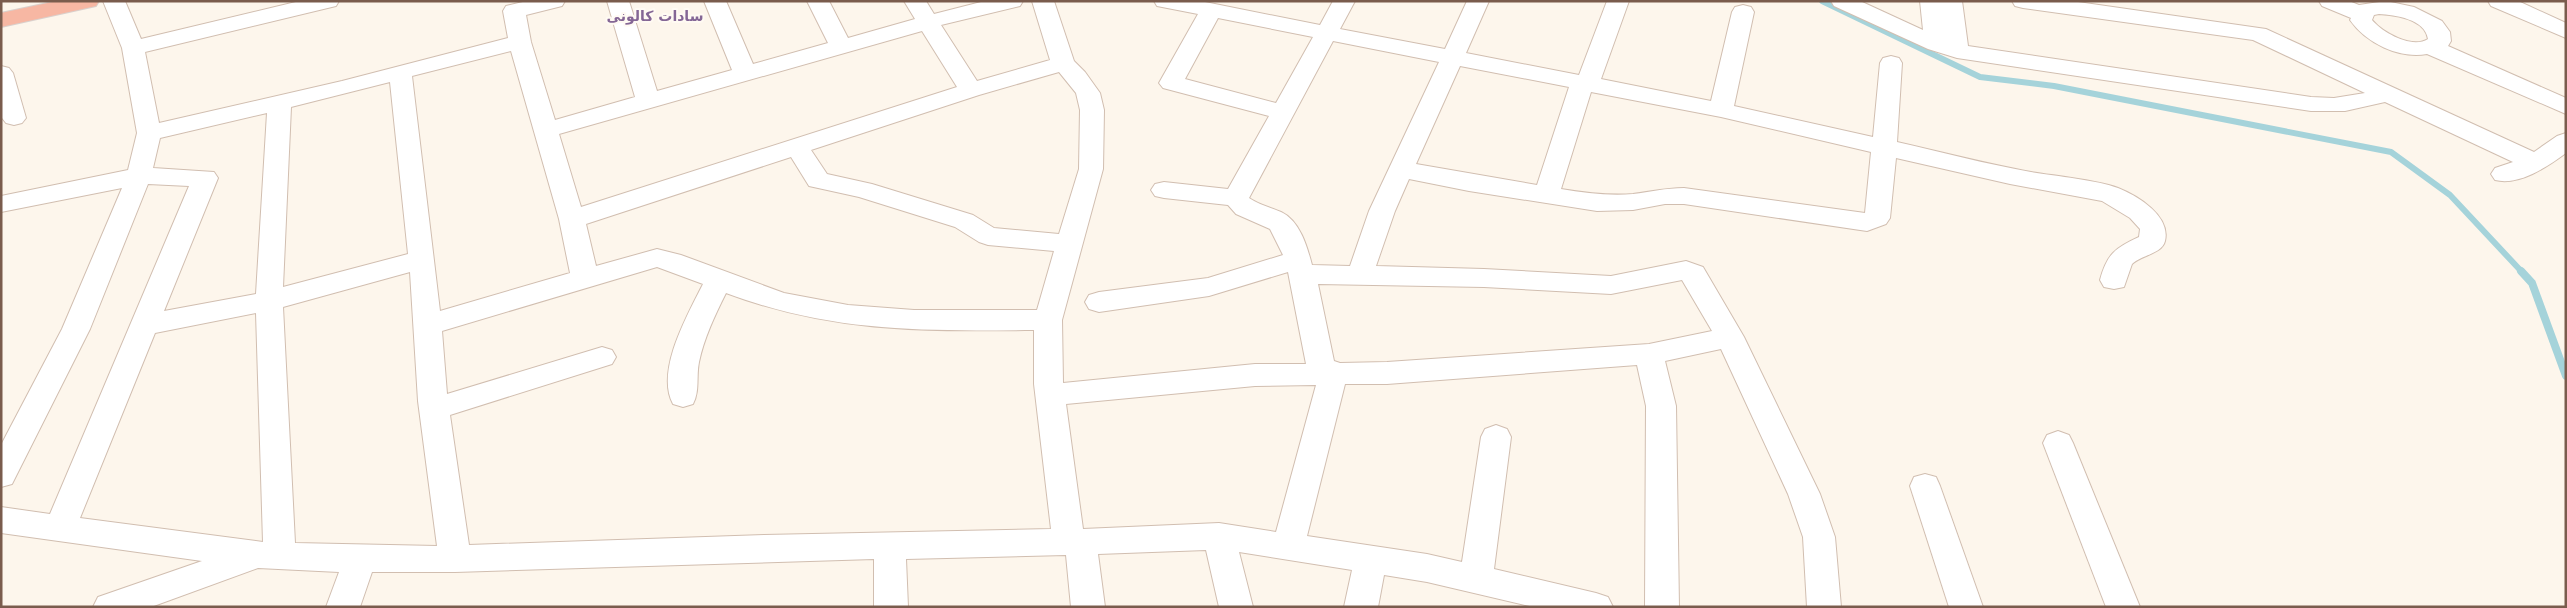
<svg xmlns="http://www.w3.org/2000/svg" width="2567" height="608" font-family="'DejaVu Sans','Noto Naskh Arabic',sans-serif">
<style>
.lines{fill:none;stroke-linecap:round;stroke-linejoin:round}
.stream-far1{stroke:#a5d3da;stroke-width:6}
.stream{stroke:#a5d3da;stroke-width:8}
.minor-casing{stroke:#d1beb0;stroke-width:2}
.highway-casing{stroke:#dad1cd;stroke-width:2}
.minor{fill:#fff;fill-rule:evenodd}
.highway{fill:#f7b7a3;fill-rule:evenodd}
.labels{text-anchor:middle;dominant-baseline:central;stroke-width:4;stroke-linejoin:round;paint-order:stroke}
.far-quarter-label{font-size:14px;font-weight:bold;fill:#846695;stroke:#fffaf3}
</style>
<rect width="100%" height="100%" fill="#fdf6ec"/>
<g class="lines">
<polyline class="stream-far1" points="1822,1 1980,77 2054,86 2391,152 2450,195 2522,272"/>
<polyline class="stream" points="2521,271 2532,283 2566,376"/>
<defs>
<g id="minor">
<path d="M103 1H125L141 39 300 1H339L336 6 145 52 159 123 342 81 508 38 503 11 506 6 527 1H565L562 6 526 15 531 42 555 120 635 97 607 1H629L657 91 732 70 704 1H726L753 64 828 43 807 1H829L848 38 915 19 904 1H926L934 14 985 1H1023L1020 6 941 25 977 81 1050 60 1032 1H1054L1074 61 1085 72 1100 93 1104 110 1103 169 1062 320 1063 383 1255 364H1306L1288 272 1209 296 1099 312 1089 309 1085 302 1089 295 1099 292 1208 278 1283 255 1270 229 1236 214 1228 205 1164 198 1155 196 1151 190 1155 184 1164 182 1228 189 1269 116 1163 88 1159 83 1198 14 1157 6 1154 1H1200L1320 25 1333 1H1355L1340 29 1445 49 1467 1H1489L1466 53 1579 75 1607 1H1629L1601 79 1711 101 1732 12 1735 7 1743 5 1751 7 1754 12 1734 106 1873 137 1880 63 1883 58 1891 56 1899 58 1902 63 1897 142C1941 152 1986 164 2031 172 2055 176 2098 180 2118 188 2138 196 2171 216 2165 241 2162 254 2141 255 2132 264L2124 287 2114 289 2104 287 2100 280C2107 254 2115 248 2139 237L2140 229 2130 218 2102 201 2010 184 1896 158 1890 218 1886 224 1867 231 1684 204H1665L1633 210 1597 211 1469 191 1409 179 1395 211 1376 266 1484 269 1611 276 1686 261 1703 267 1744 337 1820 494 1835 537 1841 607H1807L1803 537 1788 494 1721 349 1665 361 1676 406 1679 607H1645L1646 406 1637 365 1387 384H1345L1307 536 1427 554 1462 562 1481 437 1485 429 1496 425 1507 429 1511 437 1494 569 1596 593 1608 597 1613 607H1534L1427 582 1384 575 1378 607H1344L1352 570 1239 552 1253 607H1219L1206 550 1098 554 1105 607H1071L1066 555 906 559 908 607H874V559L455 572H372L360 607H326L339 572 258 568 151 607H93L98 597 202 561 1 533V507L50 514 189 186 148 184 90 329 12 484 1 487V445L62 329 122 188 1 212V196L128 170 137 133 122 48ZM1218 18 1313 37 1276 103 1185 79ZM922 31 957 87 581 207 559 134ZM1333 41 1439 62 1369 211 1350 266 1312 265C1307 246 1300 221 1281 212 1270 207 1259 205 1249 198ZM511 51 559 219 570 273 440 311 412 76ZM1460 66 1569 87 1537 185 1416 164ZM1059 72 1076 93 1080 110 1079 169 1059 234 994 228 973 215 872 184 827 174 811 150 979 95ZM390 82 408 254 283 287 291 107ZM1591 92 1721 117 1871 152 1865 213 1684 188C1666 188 1650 192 1633 194 1609 196 1585 193 1561 189ZM267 113 256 294 164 311 218 178 214 172 153 168 160 138ZM791 157 809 186 859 197 955 227 979 242 988 245 1054 251 1037 310H914L848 305 784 293 681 255 657 249 596 266 586 224ZM657 267 703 284C688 314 655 371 673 404L683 407 693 404C700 391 696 376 699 362 704 338 715 315 726 293 833 333 922 331 1034 330V384L1051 529 764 535 469 545 450 415 612 364 616 357 612 350 602 347 447 394 442 331ZM410 272 418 401 437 546 295 543 283 307ZM1682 280 1712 331 1649 344 1387 362 1340 363 1334 361 1318 284 1484 287 1611 294ZM256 313 263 542 80 518 155 333ZM1316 385 1276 532 1219 523 1083 529 1066 404 1255 386Z"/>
<path d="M1831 1H1860L1923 30 1920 1H1962L1968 46 2311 97 2334 98 2365 93 2253 40 2023 8 2015 6 2012 1H2071L2266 29 2534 152 2557 136 2566 133V153C2547 167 2519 186 2495 180L2491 174 2495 168 2513 162 2385 102 2345 111H2311L1957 58 1928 49 1834 6Z"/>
<path d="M2319 1H2349L2359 5 2386 1 2414 7 2442 21 2450 32 2451 41 2448 46 2566 98V114L2427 54C2399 59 2366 43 2350 20L2351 18 2322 6ZM2379 14C2395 15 2425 19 2428 39 2412 49 2383 33 2372 20L2374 15Z"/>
<polygon points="2488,1 2518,1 2566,23 2566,38 2491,6"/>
<polygon points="1,66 9,68 13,73 26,118 22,123 14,125 6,123 2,118"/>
<polygon points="2058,431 2069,435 2073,443 2140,607 2106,607 2043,443 2047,435"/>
<polygon points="1925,474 1936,477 1940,486 1983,607 1949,607 1910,486 1914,477"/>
</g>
<polygon id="highway" points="57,1 99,1 96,6 1,27 1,13"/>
</defs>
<use href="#minor" class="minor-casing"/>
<use href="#highway" class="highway-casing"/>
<use href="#minor" class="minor"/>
<use href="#highway" class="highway"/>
</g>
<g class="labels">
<g class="far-quarter-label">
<text x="655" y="16">سادات کالونی</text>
</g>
</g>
<rect width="2567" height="608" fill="none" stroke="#7a5c4d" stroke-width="5"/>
</svg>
